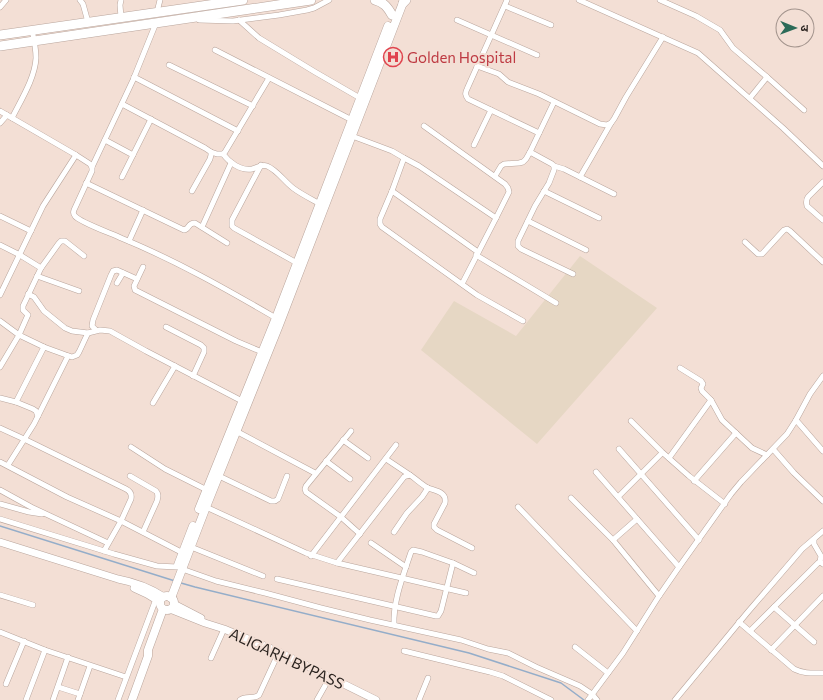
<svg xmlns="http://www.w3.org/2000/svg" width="823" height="700" font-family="Commissioner,'Noto Sans Devanagari',sans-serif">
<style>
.industrial{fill:#e6d7c4}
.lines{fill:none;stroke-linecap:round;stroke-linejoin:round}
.stream{stroke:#94adc9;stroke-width:1.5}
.street-casing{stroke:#b9a59c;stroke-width:6}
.secondary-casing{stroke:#b9a59c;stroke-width:8}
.primary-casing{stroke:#b9a59c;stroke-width:9}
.highway-casing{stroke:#b9a59c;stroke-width:10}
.street{stroke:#fff;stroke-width:5}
.secondary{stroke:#fff;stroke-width:7}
.primary{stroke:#fff;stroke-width:8}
.highway{stroke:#fff;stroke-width:9}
.labels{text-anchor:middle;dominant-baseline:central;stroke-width:4;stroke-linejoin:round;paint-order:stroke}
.health-label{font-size:15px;fill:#be3a42;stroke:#f3dfd5;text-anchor:start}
.street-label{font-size:15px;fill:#2b2420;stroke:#f3dfd5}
</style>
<rect width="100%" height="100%" fill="#f3dfd5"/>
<polygon class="industrial" points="580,256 657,308 537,444 421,350 454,301 516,336"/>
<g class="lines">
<g class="stream">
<polyline points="0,526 175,581"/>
<polyline points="181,583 195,587 469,653 561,683 584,700"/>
</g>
<defs>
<g id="street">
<polyline points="80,0 83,4 88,22"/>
<polyline points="121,0 120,5 121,17"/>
<path d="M507 0 467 89C465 93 465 95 468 99L539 133"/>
<polyline points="579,0 698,53 783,128 823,166"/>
<polyline points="660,0 696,16 720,30 733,48 767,77 804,110"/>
<polyline points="505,6 551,25"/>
<polyline points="0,7 6,0"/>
<polyline points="157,12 160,0"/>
<polyline points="199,20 233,21 279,15 307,10 314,8 329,0"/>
<polyline points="239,20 259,38 315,72 360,98"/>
<polyline points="457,20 537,55"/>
<polyline points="215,50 352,120"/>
<polyline points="169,65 253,106"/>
<polyline points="477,66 499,74 508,82 539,94 600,124 607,125 611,123 614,119 626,97 663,37"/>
<polyline points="134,77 238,131"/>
<polyline points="750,98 767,77"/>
<polyline points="122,104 205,148 211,152 211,155 210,159 192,191"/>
<polyline points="0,111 76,155 43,206 0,295"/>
<path d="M12 118C21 100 35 78 36 58 36 48 34 39 32 30"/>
<polyline points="0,123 7,115"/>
<polyline points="424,126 505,184 508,188 509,192 496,218 462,284"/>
<polyline points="352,136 392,151 404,158 419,166 496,218"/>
<polyline points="105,140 133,155"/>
<polyline points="474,145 491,110"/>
<polyline points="211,152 217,154 223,154 225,152 269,78"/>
<polyline points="530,152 552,164 554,166 554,170 549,183 535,206 518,241 518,246 521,249 573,274"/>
<path d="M223 154C229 162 240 171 252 169 257 168 261 164 267 166 277 170 284 181 293 188 301 194 311 199 320 204"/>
<path d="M76 155 90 164 92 167V171L74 210C73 213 73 214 75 216 79 222 113 234 121 238 175 260 226 289 276 318"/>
<polyline points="404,158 392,191 380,219 380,224 382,227 477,295 523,321"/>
<polyline points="261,165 232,220 232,226 234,228 297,263"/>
<polyline points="554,166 564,169 614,194"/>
<polyline points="92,167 133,80 156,23"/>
<polyline points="495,176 501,166 504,164 519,163 523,162 526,159 530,152 554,102"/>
<polyline points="122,177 151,119"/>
<polyline points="580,177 611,123"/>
<path d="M823 182 808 197C806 200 806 202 807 206L823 220"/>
<path d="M86 183 184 230C190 229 187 223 195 223L227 243"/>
<polyline points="392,191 478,252"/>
<polyline points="544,191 599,218"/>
<polyline points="0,216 31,231"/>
<polyline points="528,221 586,250"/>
<polyline points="202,227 231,163"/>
<polyline points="129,241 143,210"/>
<polyline points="745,242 758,254 762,254 784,230 787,229 790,231 823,262"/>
<polyline points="0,245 20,255 41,268"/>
<polyline points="476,255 556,303"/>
<polyline points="143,267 134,286 135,290 236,341 262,352"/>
<polyline points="37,276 79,291"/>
<polyline points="117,283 123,273"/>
<polyline points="28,294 34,297 44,311 65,328 72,331 88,333"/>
<polyline points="0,321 19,335 44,347 66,355 72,357 77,355 79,352 86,337 88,333 100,330 110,331 146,351 242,401"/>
<polyline points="166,327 201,345 204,348 204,352 193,376"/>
<polyline points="96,330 92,326 93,320 111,275 113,271 117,270 137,279"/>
<polyline points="0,367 19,335 27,317 28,315 23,310 23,306 41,268 59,243 61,241 65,241 84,256"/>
<polyline points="680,368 701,381 703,384 701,388 702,391 711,400 722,420 752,448 767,455"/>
<polyline points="0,398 16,402 33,409 36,411 38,416 34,424 8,465"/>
<polyline points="16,402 44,347"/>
<polyline points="153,403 175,366"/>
<polyline points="38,416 68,356"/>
<polyline points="796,420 823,451"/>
<polyline points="631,421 662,452 689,476 725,504"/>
<path d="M0 428 24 439 126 489C130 491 132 494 131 499L121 521 104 551"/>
<polyline points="234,430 315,473"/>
<polyline points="351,431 306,486 305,489 306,492 341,517 360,534"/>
<polyline points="343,440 368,458"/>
<polyline points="131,447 165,469 209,491"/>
<polyline points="619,449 699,540"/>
<polyline points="773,449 794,473 823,501"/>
<polyline points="669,458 711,400"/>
<polyline points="386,459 410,475"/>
<polyline points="326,461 350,479"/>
<polyline points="0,462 67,497 121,521 183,553"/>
<polyline points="596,472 679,567"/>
<path d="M130 476 156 491C159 494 158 497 157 501L143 532"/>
<polyline points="219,476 271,501 275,501 278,499 287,476"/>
<polyline points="694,481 736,433"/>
<polyline points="0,490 31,507 108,543"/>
<polyline points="618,497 662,453"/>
<polyline points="571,498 613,540 659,596"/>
<polyline points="0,504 29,512 42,514"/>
<path d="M206 507 306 553 337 563 404 477 406 476 410 475C416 479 422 485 428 488 436 491 447 492 445 503L434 524V527L437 530 472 548"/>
<polyline points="518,507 637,631"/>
<polyline points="0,519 114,554 157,566 177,567"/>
<polyline points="394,532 407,513 422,497 428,488"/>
<polyline points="814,539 814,544 821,556 820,562"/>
<polyline points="613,540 637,519"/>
<polyline points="371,543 406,567"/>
<polyline points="191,547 263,576"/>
<polyline points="311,556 396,445"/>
<polyline points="337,563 466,593"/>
<polyline points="182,569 216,581 265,593 321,608 370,620 461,640 488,649 508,653 536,667 580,686 592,694 597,700"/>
<polyline points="277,579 436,616 438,616 441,611 453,563"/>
<polyline points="0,595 33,605"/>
<polyline points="774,607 814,642"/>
<path d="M739 622 794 669C804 674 813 673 823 673"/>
<path d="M394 625C393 601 403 576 411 552L413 550 422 552 453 563 474 573"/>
<polyline points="750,631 818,563 820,562 823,564"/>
<polyline points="0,632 45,650 126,677"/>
<polyline points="575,647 608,673"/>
<polyline points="771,650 823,596"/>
<polyline points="404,651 490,672 503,676 551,700"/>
<polyline points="211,658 224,629"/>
<polyline points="6,684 24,641"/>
<polyline points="58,687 80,694"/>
<polyline points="26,700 45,650"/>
<polyline points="53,700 68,657"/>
<polyline points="78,700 90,666"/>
<polyline points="118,700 156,599"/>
<path d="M240 700C246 695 253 700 259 695L279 652"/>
<polyline points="317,700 330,677"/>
<polyline points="419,700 428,678"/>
<polyline points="588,700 623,653 659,596 679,567 731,494 741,482 787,434 796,420 810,394 823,376"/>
<polyline points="675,700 747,613 802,549 823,531"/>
</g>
<g id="secondary">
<path d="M0 542 118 579C134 582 150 588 164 597"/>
<polyline points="134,588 147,594 160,602"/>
<polyline points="174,604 201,618"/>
<polyline points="170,609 205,623 224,629 279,652 376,700"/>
</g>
<g id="primary">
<polyline points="199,509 276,318 388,26"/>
<polyline points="178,565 193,526"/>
<circle cx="167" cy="603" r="7"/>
<polyline points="171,598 206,507 279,325 404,0"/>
<polyline points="132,700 148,656 148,650 163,609"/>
</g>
<g id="highway">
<path d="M375 0C384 2 388 8 392 15"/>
<polyline points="403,3 406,0"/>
<polyline points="0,35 243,0"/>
<polyline points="0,46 311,0"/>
</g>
</defs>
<use href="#street" class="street-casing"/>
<use href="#secondary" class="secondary-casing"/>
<use href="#primary" class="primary-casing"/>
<use href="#highway" class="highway-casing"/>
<use href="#street" class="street"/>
<use href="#secondary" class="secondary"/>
<use href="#primary" class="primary"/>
<use href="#highway" class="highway"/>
</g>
<defs>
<symbol id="hospital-ring" viewBox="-11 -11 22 22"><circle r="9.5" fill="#f3dfd5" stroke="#e0444e" stroke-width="1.5"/><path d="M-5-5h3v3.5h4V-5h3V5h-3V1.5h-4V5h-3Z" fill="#e0444e"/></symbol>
</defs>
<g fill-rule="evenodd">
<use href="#hospital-ring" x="382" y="46" width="22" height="22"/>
</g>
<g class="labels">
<g class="health-label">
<text x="407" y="57">Golden Hospital</text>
</g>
<g class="street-label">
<text transform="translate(287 658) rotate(25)">ALIGARH BYPASS</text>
</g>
</g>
<g transform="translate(795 28) rotate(91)"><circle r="19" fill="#f3dfd5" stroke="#a3948d"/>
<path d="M0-3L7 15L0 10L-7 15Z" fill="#2c6b58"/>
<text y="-6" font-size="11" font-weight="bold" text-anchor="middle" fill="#2b2420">उ</text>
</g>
</svg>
